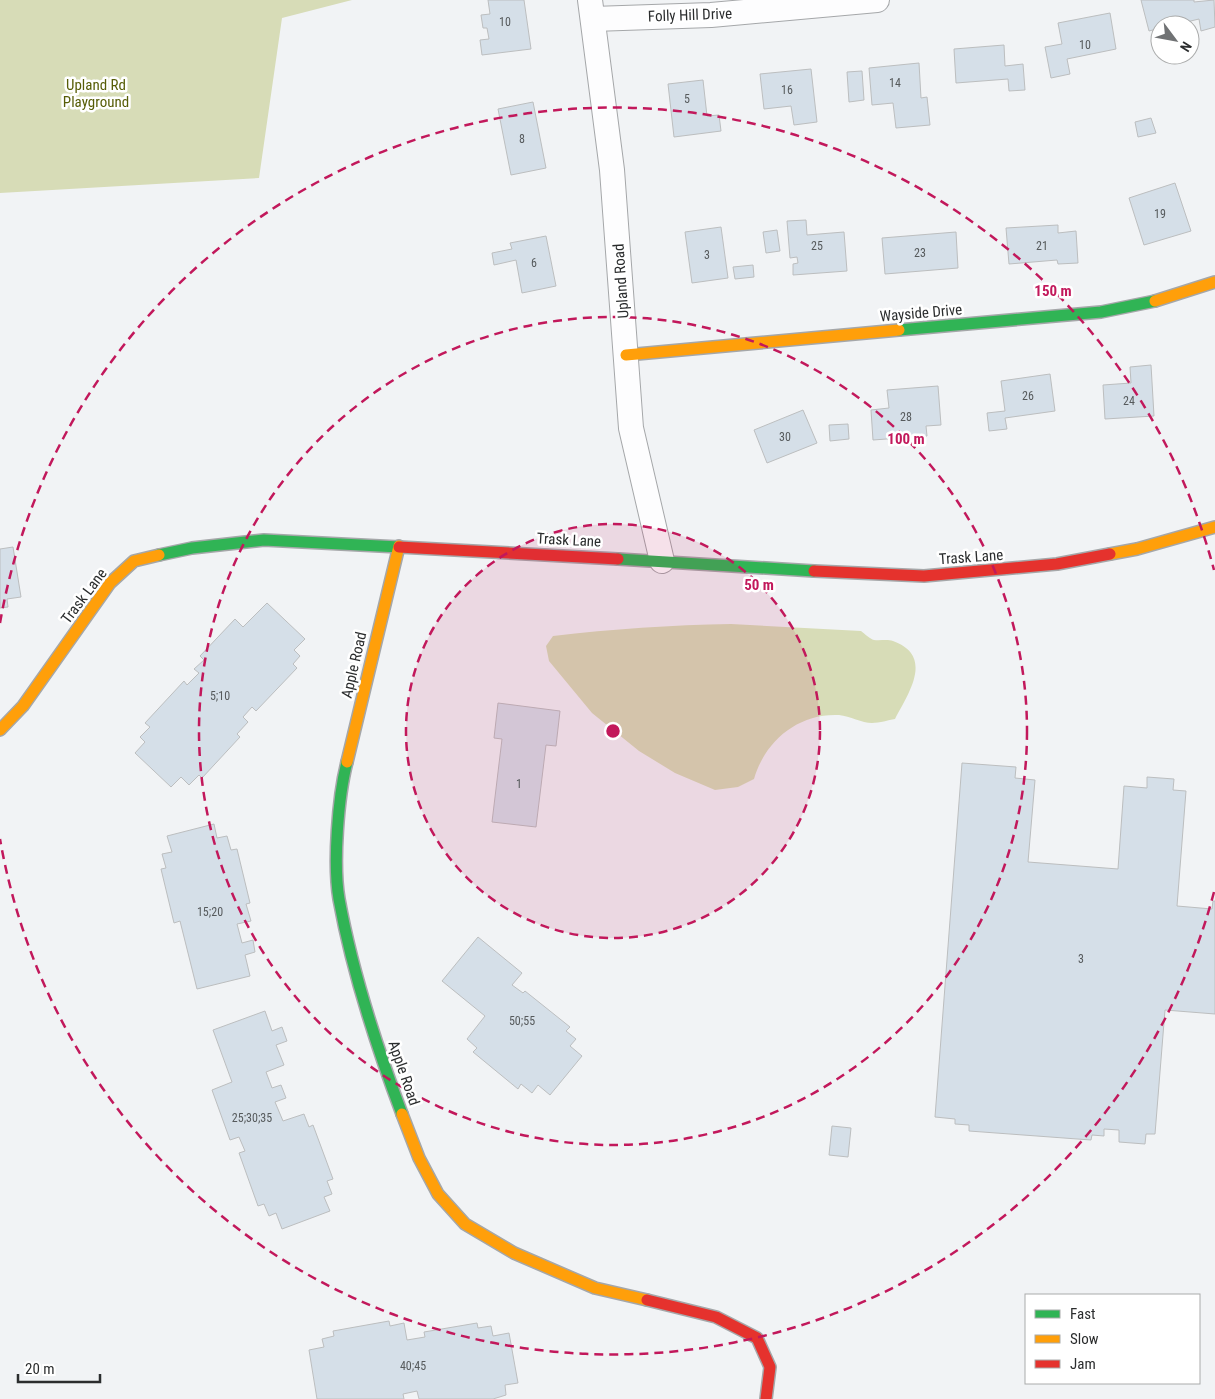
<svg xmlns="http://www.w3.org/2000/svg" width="1215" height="1399" font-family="'Roboto Condensed',sans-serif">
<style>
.green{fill:#d7dcb7}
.building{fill:#d5dfe8;stroke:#bcbebf}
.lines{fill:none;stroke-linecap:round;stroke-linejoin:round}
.street-casing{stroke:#a5a7a9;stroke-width:26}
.fast-casing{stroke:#a5a7a9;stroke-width:14}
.slow-casing{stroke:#a5a7a9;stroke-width:14}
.jam-casing{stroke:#a5a7a9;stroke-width:14}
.street{stroke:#fdfdfe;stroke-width:24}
.fast{stroke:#30b455;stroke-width:11}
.slow{stroke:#ff9f0a;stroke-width:11}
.jam{stroke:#e5322d;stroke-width:11}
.ring{fill:none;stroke:#c2185b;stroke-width:2.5;stroke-dasharray:9 6}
.labels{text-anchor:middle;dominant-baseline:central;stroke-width:5;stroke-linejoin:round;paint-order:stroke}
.number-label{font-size:12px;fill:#565a5c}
.street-label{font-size:15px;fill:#2b2d2e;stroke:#fff}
.park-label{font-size:15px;fill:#575d07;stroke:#fff}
.centre{fill:#c2185b;stroke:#fff;stroke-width:2.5}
.ring-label{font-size:15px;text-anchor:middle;font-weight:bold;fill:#c2185b;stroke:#fff;stroke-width:5;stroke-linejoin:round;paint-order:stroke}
</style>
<rect width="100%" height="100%" fill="#f1f3f5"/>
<g class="green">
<polygon points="0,0 352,0 282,18 259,178 0,193"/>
<path d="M731 624 861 631C865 634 870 639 874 640 880 641 887 639 893 641 935 656 908 694 895 719 888 720 880 723 872 723 862 723 850 716 839 715 798 713 765 741 754 779L738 787 715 790 675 773 639 751 592 713 549 661 546 646 553 636C612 629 671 625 731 624Z"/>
</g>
<g class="building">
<polygon points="488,0 524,0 531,49 482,55 480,40 489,39 487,28 483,28 481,15 490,14"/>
<polygon points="1141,0 1194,0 1194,2 1214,0 1215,27 1201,31 1199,19 1174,25 1160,25 1160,28 1149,31"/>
<polygon points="1110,13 1116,49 1067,59 1070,74 1051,78 1045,47 1062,44 1058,23"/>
<polygon points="1004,45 1005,66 1023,64 1025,90 1009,91 1008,79 956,83 954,49"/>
<polygon points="919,63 921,98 927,97 930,125 896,128 893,103 872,105 869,68"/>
<polygon points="811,69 817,122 794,125 791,106 764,109 760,74"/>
<polygon points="862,71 864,100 849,102 847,72"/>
<polygon points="703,80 707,116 719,115 721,131 674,137 668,84"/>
<polygon points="533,102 546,168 511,175 498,109"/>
<polygon points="1151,118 1156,133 1138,137 1135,122"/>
<polygon points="1175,183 1191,231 1144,245 1129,198"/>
<polygon points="806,220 807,235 844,232 847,271 793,275 793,264 798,263 797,257 790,258 787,221"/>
<polygon points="1058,225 1058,233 1076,231 1078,263 1058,264 1057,260 1009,264 1006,228"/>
<polygon points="721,227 728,278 692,283 685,232"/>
<polygon points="777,230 780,251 766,253 763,232"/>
<polygon points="956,232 958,268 885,274 882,238"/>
<polygon points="546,236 556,286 522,293 516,260 494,265 492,253 512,249 510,243"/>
<polygon points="753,265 754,277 735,279 733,267"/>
<polygon points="1151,365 1154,416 1105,419 1103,385 1131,383 1130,367"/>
<polygon points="1050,374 1055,411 1005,418 1007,429 989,431 987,413 1005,411 1001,381"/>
<polygon points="938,386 941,425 926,426 927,436 873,440 871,410 889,408 887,390"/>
<polygon points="803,410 817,443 767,463 754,430"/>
<polygon points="848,424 849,439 830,441 829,425"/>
<polygon points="13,547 21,597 7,599 8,607 0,608 0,549"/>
<polygon points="267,603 305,639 294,650 300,656 293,664 297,668 256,711 252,707 243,717 248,722 237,734 240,737 202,778 199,775 189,785 181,777 171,787 135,753 145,742 140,737 150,727 145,723 184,681 187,685 199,673 194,669 204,660 200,656 235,619 243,627"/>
<polygon points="498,703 560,711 556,746 546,745 536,827 492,822 502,739 494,738"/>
<polygon points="962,763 1016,767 1015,778 1035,780 1028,862 1118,869 1124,786 1147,788 1147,777 1174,779 1173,790 1186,791 1177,906 1212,909 1213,901 1215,901 1215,1014 1165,1010 1155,1134 1146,1134 1145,1144 1119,1142 1119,1130 1104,1129 1104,1136 1092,1135 1091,1140 969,1131 969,1125 955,1124 955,1119 935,1117"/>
<polygon points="214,824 217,838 227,836 231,850 237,849 250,903 246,904 251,921 237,924 242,943 253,940 255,952 245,955 250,976 197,989 180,921 174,923 161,869 166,868 162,854 172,852 167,836"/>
<polygon points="478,937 522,973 512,985 523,993 525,991 570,1027 566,1031 576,1039 570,1046 582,1056 550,1095 538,1085 532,1093 521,1084 518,1089 473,1052 477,1048 467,1039 485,1016 442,981"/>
<polygon points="265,1011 272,1031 282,1027 287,1041 276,1045 284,1065 266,1072 272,1088 281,1085 286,1098 275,1102 283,1121 304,1114 309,1127 313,1125 333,1179 327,1181 332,1194 324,1197 330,1211 282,1229 276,1213 269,1216 264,1204 258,1206 239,1153 245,1151 239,1137 230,1140 212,1090 232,1082 213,1030"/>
<polygon points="832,1126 851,1128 848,1157 829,1155"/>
<polygon points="389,1321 390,1326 404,1323 407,1340 425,1337 424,1332 477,1323 478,1328 491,1326 493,1336 509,1333 518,1383 505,1385 506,1395 493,1399 419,1399 417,1391 403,1394 404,1399 317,1399 309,1350 324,1347 322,1339 334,1336 333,1331"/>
</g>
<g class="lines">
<defs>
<g id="street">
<polyline points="590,0 612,170 631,428 662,561"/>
<polyline points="593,19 711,15 877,0"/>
</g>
<g id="fast">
<polyline points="899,330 1101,312 1155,301"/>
<polyline points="159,555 192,548 264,540 399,547"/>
<polyline points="618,559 814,571"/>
<path d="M347 762C338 797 333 864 339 899 352 971 376 1045 402 1114"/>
</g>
<g id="slow">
<polyline points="1155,301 1215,282"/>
<polyline points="626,355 899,330"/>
<polyline points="1110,554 1137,549 1215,527"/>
<polyline points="0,730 23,706 110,583 134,561 159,555"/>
<polyline points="347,762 399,546"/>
<polyline points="402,1114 419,1158 438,1194 465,1224 514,1253 595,1288 647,1300"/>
</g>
<g id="jam">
<polyline points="399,547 618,559"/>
<polyline points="814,571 924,576 1057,564 1110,554"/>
<polyline points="647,1300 716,1317 757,1338 770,1367 766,1399"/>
</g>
</defs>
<use href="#street" class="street-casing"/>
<use href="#fast" class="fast-casing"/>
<use href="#slow" class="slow-casing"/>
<use href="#jam" class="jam-casing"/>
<use href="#street" class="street"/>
<use href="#fast" class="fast"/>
<use href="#slow" class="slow"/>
<use href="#jam" class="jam"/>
</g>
<circle cx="613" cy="731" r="207" fill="#c2185b" fill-opacity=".12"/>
<g class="ring">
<circle cx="613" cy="731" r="207"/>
<circle cx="613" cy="731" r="414"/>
<path d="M1214 892A622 622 0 0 1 0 839M0 623A622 622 0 0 1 1214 570"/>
</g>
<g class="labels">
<g class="number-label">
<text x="505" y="22">10</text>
<text x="1085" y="45">10</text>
<text x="895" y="83">14</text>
<text x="787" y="90">16</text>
<text x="687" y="99">5</text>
<text x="522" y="139">8</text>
<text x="1160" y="214">19</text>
<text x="817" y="246">25</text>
<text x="1042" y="246">21</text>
<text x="920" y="253">23</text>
<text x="707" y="255">3</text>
<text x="534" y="263">6</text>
<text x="1028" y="396">26</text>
<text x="1129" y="401">24</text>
<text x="906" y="417">28</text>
<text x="785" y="437">30</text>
<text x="220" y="696">5;10</text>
<text x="519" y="784">1</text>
<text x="210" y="912">15;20</text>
<text x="1081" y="959">3</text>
<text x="522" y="1021">50;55</text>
<text x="252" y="1118">25;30;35</text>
<text x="413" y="1366">40;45</text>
</g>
<g class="street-label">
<text transform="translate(690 15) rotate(-2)">Folly Hill Drive</text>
<text transform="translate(621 281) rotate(-94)">Upland Road</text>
<text transform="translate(921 313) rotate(-5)">Wayside Drive</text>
<text transform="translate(569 540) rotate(3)">Trask Lane</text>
<text transform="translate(971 557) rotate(-4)">Trask Lane</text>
<text transform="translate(84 596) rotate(-53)">Trask Lane</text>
<text transform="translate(354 665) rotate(-77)">Apple Road</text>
<text transform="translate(404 1073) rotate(71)">Apple Road</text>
</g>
<g class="park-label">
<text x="96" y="85">Upland Rd<tspan x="96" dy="17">Playground</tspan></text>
</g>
</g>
<circle cx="613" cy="731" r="8" class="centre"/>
<g class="ring-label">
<text x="1053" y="296">150 m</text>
<text x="906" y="444">100 m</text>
<text x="759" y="590">50 m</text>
</g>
<rect x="1025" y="1294" width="175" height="90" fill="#ffffff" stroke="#aaabab"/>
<rect x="1035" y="1310" width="25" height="8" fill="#30b455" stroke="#aaabab"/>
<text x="1070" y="1319" font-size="15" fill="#2b2d2e">Fast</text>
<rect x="1035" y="1335" width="25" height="8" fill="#ff9f0a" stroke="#aaabab"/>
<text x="1070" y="1344" font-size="15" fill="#2b2d2e">Slow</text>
<rect x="1035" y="1360" width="25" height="8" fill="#e5322d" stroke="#aaabab"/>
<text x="1070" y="1369" font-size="15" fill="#2b2d2e">Jam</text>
<g transform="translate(1175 40) rotate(122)"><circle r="24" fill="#ffffff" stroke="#aaabab"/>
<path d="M0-4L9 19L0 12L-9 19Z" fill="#707274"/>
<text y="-8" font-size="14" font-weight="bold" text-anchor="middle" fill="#2b2d2e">N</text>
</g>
<path d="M18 1374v8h82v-8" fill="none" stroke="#2b2d2e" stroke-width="2.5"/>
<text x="25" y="1374" font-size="15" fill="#2b2d2e" stroke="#ffffff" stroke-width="4" paint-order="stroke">20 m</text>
</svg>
